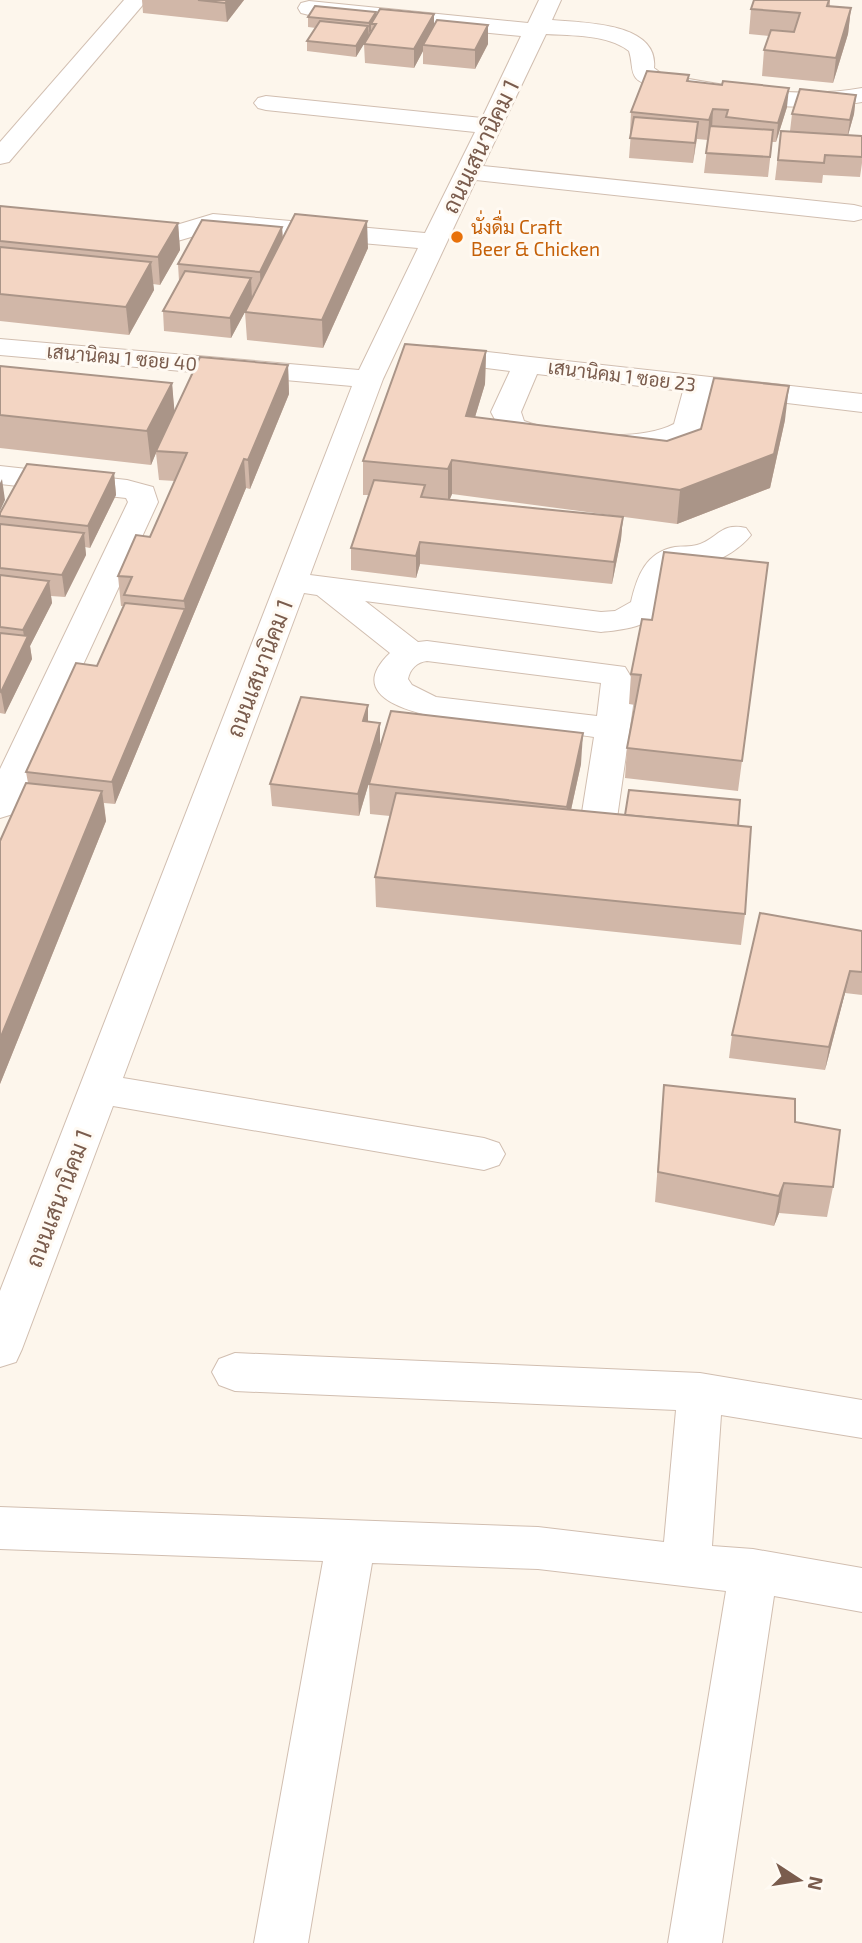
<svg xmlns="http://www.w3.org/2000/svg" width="862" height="1943" font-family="'Exo 2',Sarabun,sans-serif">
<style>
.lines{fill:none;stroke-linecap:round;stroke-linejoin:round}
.minor-casing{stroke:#d1beb0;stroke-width:2}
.minor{fill:#fff;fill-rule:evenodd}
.wall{fill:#d1b7a8}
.shaded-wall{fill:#aa9588}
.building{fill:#f3d5c3;stroke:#aa9588;stroke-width:2}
.food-dot{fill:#e8710a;stroke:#fffaf3;stroke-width:2.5}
.labels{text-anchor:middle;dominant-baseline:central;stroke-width:6;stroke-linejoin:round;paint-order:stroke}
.far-food-label{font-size:19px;fill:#c56008;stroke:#fffaf3;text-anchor:start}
.far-street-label{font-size:19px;fill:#7a5c4d;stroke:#fffaf3}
.street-label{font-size:23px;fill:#7a5c4d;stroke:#fffaf3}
</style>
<rect width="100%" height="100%" fill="#fdf6ec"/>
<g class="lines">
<defs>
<g id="minor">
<polygon points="124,0 147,0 9,162 0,164 0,142"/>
<path d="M539 0H561L552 20C583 23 659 22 654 68L662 74C727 86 797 100 862 88V102C795 115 722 99 655 87 626 80 635 70 629 51 607 34 573 36 546 34L483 166 854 205 862 207V219L854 221 476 180 383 379 310 575 601 612 615 611 631 602C637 576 646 552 675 547 682 546 690 547 697 545 718 539 720 522 746 528L751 535C742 547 722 560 708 563 697 565 686 563 675 569 668 582 668 594 662 607 654 627 620 630 601 632L365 601 418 642 427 641 625 667 636 685 616 825 611 833 598 837 585 833 580 825 594 737C565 733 536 730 507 727 477 723 326 714 390 653L317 595 304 593 123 1078 484 1138 499 1143 505 1154 499 1165 484 1170 113 1106 22 1349 16 1362 0 1367V1291L352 386 0 355V339L359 370 418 248 215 230 174 242 118 237 114 231 118 225 127 223 173 226 213 214 425 233 475 132 266 110 258 108 254 103 258 98 266 96 482 118 521 36 309 15 301 13 298 8 301 3 309 1 528 23ZM427 661 601 683 597 716 436 697 412 685 408 679C410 669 417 662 427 661Z"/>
<path d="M433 346 862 394V412L711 394C710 409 706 423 696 434 672 459 570 452 538 445 525 442 514 437 502 433L491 412 510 371 423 360 419 354 423 348ZM537 374 683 391 674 424C638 443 562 435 524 421L521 412Z"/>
<polygon points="0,466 127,480 153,487 158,502 18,806 13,814 0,818 0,769 128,502 126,498 0,484"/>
<polygon points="235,1353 700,1373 862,1400 862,1438 721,1415 712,1546 753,1549 862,1568 862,1612 774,1596 722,1943 668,1943 726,1591 538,1569 372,1563 308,1943 254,1943 323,1561 0,1549 0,1507 538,1527 664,1542 676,1410 235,1391 219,1385 212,1372 219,1359"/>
</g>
</defs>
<use href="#minor" class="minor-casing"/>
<use href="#minor" class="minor"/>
</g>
<g class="wall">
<polygon points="142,0 244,0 227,22 143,13"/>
<polygon points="754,0 830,0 830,6 851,8 848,34 833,83 762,76 764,50 769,36 749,34 751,9"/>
<polygon points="376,12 376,16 434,26 488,44 475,69 423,64 423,51 414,68 365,63 364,44 371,33 371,31 356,57 307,51 307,41 316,28 308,27 308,17"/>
<polygon points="689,75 689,81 787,107 776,142 772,142 768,177 704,173 708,140 697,139 693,163 629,158 631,132 630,132 631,112"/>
<polygon points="856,95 854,114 848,135 862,136 862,163 860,177 823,175 822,183 775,180 781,131 790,131 792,114"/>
<polygon points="0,206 178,223 180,250 160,285 153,284 154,290 129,335 0,321"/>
<polygon points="282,227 283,238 368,248 323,348 247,340 245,312 248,306 231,338 164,331 163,311 179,281 178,264"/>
<polygon points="486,351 485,384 475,417 667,441 785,420 770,488 677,524 452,494 450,499 623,517 621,539 612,584 420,564 416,578 351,570 351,548 369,495 363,495 363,461"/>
<polygon points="288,365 289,394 250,489 246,488 115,804 104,803 106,821 0,1084 0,841 28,783 26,772 97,666 124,606 121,606 118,576 150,537 175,481 159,480 156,453 151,465 0,448 0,366 172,383 174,411"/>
<polygon points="114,473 116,495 90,548 85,547 86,555 65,597 51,596 52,603 30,646 32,659 5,714 0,713 0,513"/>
<polygon points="768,563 738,791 625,778 627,748 635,705 629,704 631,674 652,620"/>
<polygon points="368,721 380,746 359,816 272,806 270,784"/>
<polygon points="581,764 571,810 738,826 745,914 741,945 376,907 375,877 390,816 370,814 369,784"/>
<polygon points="862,931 862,995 845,993 825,1070 729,1058 732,1035"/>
<polygon points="664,1085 795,1122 833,1187 827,1217 779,1213 774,1226 655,1202"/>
</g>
<g class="shaded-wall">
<polygon points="228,0 244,0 227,22 225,3"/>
<polygon points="851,8 848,34 833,83 836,58"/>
<polygon points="376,12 376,22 371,24 371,31 369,33 369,23"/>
<polygon points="434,14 434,33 423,45 423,51 414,68 414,49"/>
<polygon points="488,25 488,44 475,69 475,50"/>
<polygon points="368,26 369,36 356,57 356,46"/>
<polygon points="789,88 787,107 776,142 778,123"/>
<polygon points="856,95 854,114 847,139 850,120"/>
<polygon points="713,109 712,129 708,140 709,120"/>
<polygon points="698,122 696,141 693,163 695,143"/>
<polygon points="367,221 368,248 323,348 322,320"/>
<polygon points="178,223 180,250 160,285 158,257"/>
<polygon points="282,227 283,248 261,293 260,272"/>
<polygon points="151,262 154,290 129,335 126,307"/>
<polygon points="251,278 252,299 231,338 230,318"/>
<polygon points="486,351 485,384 465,450 466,416"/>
<polygon points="288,365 289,394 250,489 248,460"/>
<polygon points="172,383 175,417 156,451 156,453 151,465 147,431"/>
<polygon points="789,386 785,420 770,488 677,524 680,490"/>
<polygon points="244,459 246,488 115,804 112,782 185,609 184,601"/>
<polygon points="452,460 452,494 448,503 448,469"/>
<polygon points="114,473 116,495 90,548 88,526"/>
<polygon points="2,479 5,500 0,511 0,483"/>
<polygon points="623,517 621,539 612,584 614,562"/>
<polygon points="84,533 86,555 65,597 62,575"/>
<polygon points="420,542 420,564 416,578 416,556"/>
<polygon points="49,581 52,603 30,646 32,659 5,714 1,692 25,643 23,630"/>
<polygon points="368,705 368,727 363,721"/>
<polygon points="380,723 380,746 359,816 358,794"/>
<polygon points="583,733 581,764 565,837 567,807"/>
<polygon points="102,791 106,821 0,1084 0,1039"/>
<polygon points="850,971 845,993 825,1070 829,1047"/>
<polygon points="784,1183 779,1213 774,1226 779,1196"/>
</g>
<g class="building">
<polygon points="198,0 228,0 225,3"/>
<polygon points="754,0 829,0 827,6 851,8 836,58 764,50 771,30 794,32 800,13 751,9"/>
<polygon points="315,6 376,12 369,23 308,17"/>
<polygon points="380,9 434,14 414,49 364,44 376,24 371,24"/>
<polygon points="437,20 488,25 475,50 423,45"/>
<polygon points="320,21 368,26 356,46 307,41"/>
<polygon points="647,71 689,75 687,81 722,85 723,81 789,88 778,123 726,117 728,110 713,109 709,120 631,112"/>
<polygon points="800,89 856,95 850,120 792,114"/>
<polygon points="634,117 698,122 695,143 630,138"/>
<polygon points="710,126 773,130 770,157 706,153"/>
<polygon points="781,131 862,136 862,157 825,155 824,163 778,160"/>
<polygon points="0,206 178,223 158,257 0,241"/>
<polygon points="295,214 367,221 322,320 245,312"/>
<polygon points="202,220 282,227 260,272 178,264"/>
<polygon points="0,247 151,262 126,307 0,294"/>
<polygon points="185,271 251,278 230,318 163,311"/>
<polygon points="405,344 486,351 466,416 667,441 701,429 714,378 789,386 774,454 680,490 452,460 448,469 363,461"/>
<polygon points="200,357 288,365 248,460 244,459 184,601 124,595 132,577 118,576 136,535 150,537 187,453 156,451"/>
<polygon points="0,366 172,383 147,431 0,415"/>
<polygon points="27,464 114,473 88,526 0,516 0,513"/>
<polygon points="374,480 425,485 421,497 623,517 614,562 420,542 416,556 351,548"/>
<polygon points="0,524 84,533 62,575 0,568"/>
<polygon points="664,552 768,563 742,761 627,748 641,675 631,674 642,619 652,620"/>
<polygon points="0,575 49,581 23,630 0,627"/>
<polygon points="125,603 185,609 112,782 26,772 76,663 97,666"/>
<polygon points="0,633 28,636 1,692 0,691"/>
<polygon points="301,697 368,705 363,721 380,723 358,794 270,784"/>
<polygon points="391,711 583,733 567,807 369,784"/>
<polygon points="26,783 102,791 0,1039 0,841"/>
<polygon points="629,790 740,800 738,826 625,815"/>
<polygon points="396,793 751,827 745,914 375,877"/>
<polygon points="760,913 862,931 862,972 850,971 829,1047 732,1035"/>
<polygon points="664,1085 795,1099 795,1122 840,1130 833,1187 784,1183 779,1196 658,1172"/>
</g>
<circle class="food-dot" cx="457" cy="237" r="7"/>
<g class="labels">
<g class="far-food-label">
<text x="471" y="226">นั่งดื่ม Craft<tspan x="471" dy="22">Beer &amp; Chicken</tspan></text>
</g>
<g class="far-street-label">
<text transform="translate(122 357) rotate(5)">เสนานิคม 1 ซอย 40</text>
<text transform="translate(622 375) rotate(7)">เสนานิคม 1 ซอย 23</text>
</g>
<g class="street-label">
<text transform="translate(480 146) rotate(-64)">ถนนเสนานิคม 1</text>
<text transform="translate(259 668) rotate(-69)">ถนนเสนานิคม 1</text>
<text transform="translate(58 1198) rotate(-69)">ถนนเสนานิคม 1</text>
</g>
</g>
<g transform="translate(799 1880) rotate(102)" stroke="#fffaf3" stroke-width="5" paint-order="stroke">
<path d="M0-5L12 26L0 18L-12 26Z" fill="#7a5c4d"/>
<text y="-10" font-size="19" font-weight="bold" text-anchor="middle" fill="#7a5c4d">N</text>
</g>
</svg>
